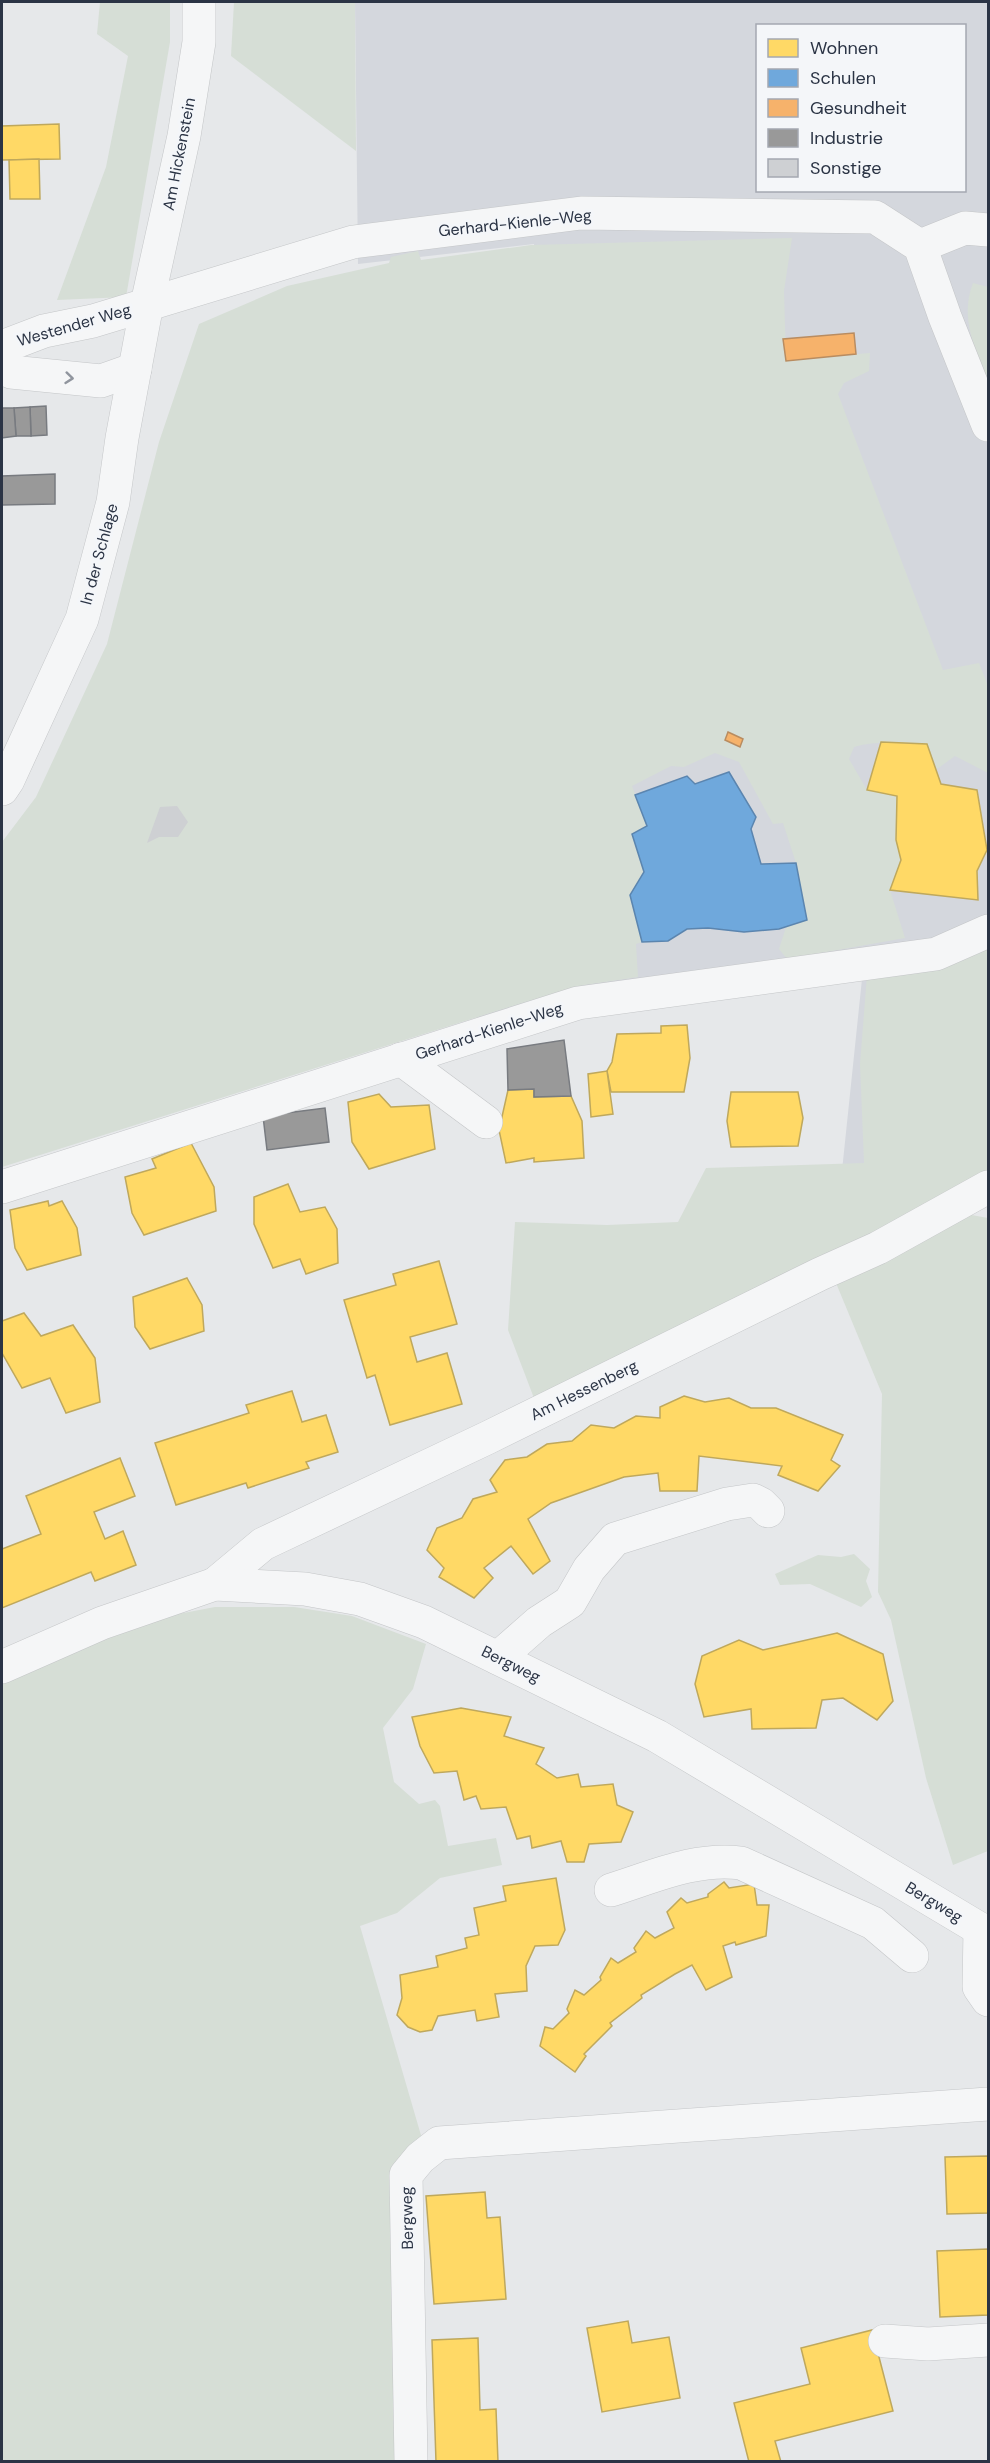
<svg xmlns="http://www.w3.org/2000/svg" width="990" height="2463" font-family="'DM Sans',sans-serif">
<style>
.built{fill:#d4d7dd;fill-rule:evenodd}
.green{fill:#d6ded6}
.homes{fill:#ffd966;stroke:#bfa85c;stroke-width:1.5}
.schools{fill:#6fa8dc;stroke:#5b85af;stroke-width:1.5}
.health{fill:#f6b26b;stroke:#b98c60;stroke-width:1.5}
.industry{fill:#999;stroke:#787b80;stroke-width:1.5}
.building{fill:#ced0d3}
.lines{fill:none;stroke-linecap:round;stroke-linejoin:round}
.minor-casing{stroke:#c4c6c8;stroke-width:34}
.minor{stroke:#f5f6f7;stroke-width:33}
.oneway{stroke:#90959e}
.labels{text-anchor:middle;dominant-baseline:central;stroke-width:6;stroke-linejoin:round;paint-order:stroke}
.street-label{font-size:16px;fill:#2b3445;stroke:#f4f6f9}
</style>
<rect width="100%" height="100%" fill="#e6e8ea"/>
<path class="built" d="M355 2H988V1178L833 1257 862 979 477 1020 447 761 575 635 534 244 358 264ZM758 26H964V190H758Z"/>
<g class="green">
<polygon points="100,2 170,2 170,42 126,297 57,300 106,167 128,56 97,34"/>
<polygon points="234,2 355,2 356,151 231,56"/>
<path d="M792 238 784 291 786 360 870 353 869 371 844 383 838 394 943 670 979 663 988 686V773L955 756 937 769 927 744C903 743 877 740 854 747L849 759 867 790 897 796 896 840 901 860 890 890 905 938 787 959 779 949 786 927 807 919 796 863 783 823 773 824 739 762 715 753 684 767 671 766 632 786 647 826 632 834 644 872 630 895 642 942 636 944 638 977 585 985 519 1004 2 1167V842L36 797 107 644 159 442 199 324 287 286 389 263 391 257 418 251 421 260 531 245Z"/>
<path d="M973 283 988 287V382C976 349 959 319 973 283Z"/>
<polygon points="988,941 988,1185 537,1406 508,1330 515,1222 607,1225 678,1222 706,1168 864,1163 860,1064 867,975"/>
<polygon points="966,1214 988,1218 988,1851 953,1865 926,1778 891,1620 878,1592 882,1394 836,1283"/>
<polygon points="854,1554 870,1569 866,1581 872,1597 861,1607 810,1584 780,1585 775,1574 818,1555 841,1557"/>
<polygon points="215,1607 294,1607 352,1616 426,1644 413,1689 383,1728 394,1782 419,1804 435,1800 440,1806 448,1846 496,1838 502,1865 440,1878 397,1913 360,1926 425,2149 398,2461 2,2462 2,1680 157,1618"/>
</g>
<g class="homes">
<polygon points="59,124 60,159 2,160 2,126"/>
<polygon points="39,159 40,199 10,199 9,160"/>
<polygon points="881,742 927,744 941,784 977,790 987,850 977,871 978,900 890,890 901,860 896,840 897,796 867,790"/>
<polygon points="687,1025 690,1058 684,1092 611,1092 607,1071 612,1062 617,1034 661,1033 661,1026"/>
<polygon points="607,1071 613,1114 591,1117 588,1074"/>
<polygon points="534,1089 534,1097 571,1096 582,1121 584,1158 534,1162 534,1158 506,1163 499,1130 508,1090"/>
<polygon points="731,1092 798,1092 803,1118 798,1146 731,1147 727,1121"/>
<polygon points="379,1094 391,1107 429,1105 435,1149 369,1169 352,1142 348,1102"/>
<polygon points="191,1143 214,1187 216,1211 144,1235 132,1213 125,1177 156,1168 152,1159"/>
<polygon points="288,1184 300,1212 325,1207 337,1229 338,1263 306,1274 300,1259 273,1268 254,1224 254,1197"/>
<polygon points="48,1201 49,1206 62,1201 77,1228 81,1255 27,1270 15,1248 10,1210"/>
<polygon points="439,1261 457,1324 410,1337 417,1362 447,1353 462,1404 390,1425 375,1375 367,1378 344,1300 396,1285 393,1274"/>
<polygon points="187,1278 202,1305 204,1331 150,1349 135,1327 133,1297"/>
<polygon points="24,1313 41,1336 73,1325 95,1358 100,1402 66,1413 50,1378 22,1388 2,1353 2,1321"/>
<polygon points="292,1391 302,1422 326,1415 338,1452 306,1462 309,1468 248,1488 246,1483 176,1505 155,1443 249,1413 246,1405"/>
<polygon points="684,1396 705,1402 729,1398 751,1408 776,1408 843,1435 831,1460 840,1466 818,1491 778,1475 782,1466 699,1456 697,1491 660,1491 658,1473 624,1477 551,1503 528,1519 550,1561 533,1574 511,1546 484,1568 493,1578 474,1598 439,1577 444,1568 427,1550 437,1528 462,1518 473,1499 497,1492 490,1480 505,1460 527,1457 547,1444 572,1441 591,1425 614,1428 636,1416 660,1418 660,1407"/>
<polygon points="120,1458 135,1496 94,1512 105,1539 123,1531 136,1565 95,1581 91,1572 2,1608 2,1549 41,1534 26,1496"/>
<polygon points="837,1633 883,1654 893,1701 877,1720 843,1698 822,1700 816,1728 752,1729 751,1709 704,1717 695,1684 702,1656 739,1640 763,1650"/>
<polygon points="461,1708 511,1717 504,1736 544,1748 536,1764 557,1778 578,1774 581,1787 613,1784 617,1805 633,1812 621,1842 589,1844 584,1862 567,1862 561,1841 532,1848 530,1836 517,1839 506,1807 481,1809 476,1796 464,1800 457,1771 434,1773 420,1746 412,1717"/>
<polygon points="556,1878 565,1930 558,1945 535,1946 526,1966 527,1991 495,1994 499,2017 477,2021 475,2010 438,2016 432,2030 420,2032 408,2027 397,2015 402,1998 400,1975 438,1967 436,1956 467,1948 465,1938 479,1935 474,1908 506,1901 503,1886"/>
<polygon points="724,1882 729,1888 754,1884 757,1905 769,1905 766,1936 736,1945 735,1942 723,1946 732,1977 706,1990 692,1965 675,1974 641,1995 642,1998 610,2023 612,2026 584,2054 586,2056 575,2072 540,2046 545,2027 553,2029 569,2013 567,2009 575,1990 584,1995 601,1980 600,1977 611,1958 618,1963 636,1952 634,1948 646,1931 655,1938 674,1928 667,1912 681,1898 687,1903 708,1897 708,1894"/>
<polygon points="988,2156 988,2213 947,2214 945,2157"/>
<polygon points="485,2192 487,2218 500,2217 506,2299 434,2304 426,2196"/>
<polygon points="988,2249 988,2315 940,2317 937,2251"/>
<polygon points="628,2321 632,2343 669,2337 680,2398 602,2412 587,2328"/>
<polygon points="872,2330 893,2411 775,2441 781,2462 749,2462 734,2403 810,2384 801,2348"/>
<polygon points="478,2338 480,2410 496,2409 498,2462 436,2462 432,2340"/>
</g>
<polygon class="schools" points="729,772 756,817 751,829 761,864 796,863 807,920 779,929 744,932 708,928 687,929 668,941 642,942 630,895 644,872 632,834 647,826 635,795 687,776 695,784"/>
<g class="health">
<polygon points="854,333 856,354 786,361 783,339"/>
<polygon points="728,732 743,739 740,747 725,740"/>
</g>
<g class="industry">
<polygon points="46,406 47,435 31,436 30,407"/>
<polygon points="30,407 31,436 16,436 14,408"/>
<polygon points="2,408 14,408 16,436 2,438"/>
<polygon points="55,474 55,504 2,505 2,476"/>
<polygon points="564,1040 571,1096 534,1097 534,1089 508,1090 507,1049"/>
<polygon points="325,1108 329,1142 267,1150 263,1116"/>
</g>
<polygon class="building" points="177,806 188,822 178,837 159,837 147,843 160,807"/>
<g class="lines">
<defs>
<g id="minor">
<polyline points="920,246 965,228 988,230"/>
<polyline points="2,347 44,331 93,321 353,242 581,213 875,217 920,246 945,317 988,425"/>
<polyline points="2,368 11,372 101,381 135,369"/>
<polyline points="2,789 8,780 82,619 113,502 122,438 147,304 184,136 199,42 199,2"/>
<polyline points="401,1059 486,1122"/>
<polyline points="2,1187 578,1003 936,954 988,931"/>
<polyline points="215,1584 263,1544 487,1438 820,1274 878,1248 988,1187"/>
<polyline points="498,1658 539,1622 570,1602 589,1569 615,1539 727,1504 753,1500 761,1504 768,1511"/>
<polyline points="2,1667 102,1623 215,1584 305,1589 360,1599 424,1622 657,1736 980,1929 988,1940"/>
<path d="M611 1890C653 1877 696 1857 741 1863L873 1923 912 1956"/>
<polyline points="980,1929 979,1987 988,2000"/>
<polyline points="885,2341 928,2344 988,2340"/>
<polyline points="411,2462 406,2175 420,2158 439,2143 988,2104"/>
</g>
</defs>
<use href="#minor" class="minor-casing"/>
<use href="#minor" class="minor"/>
</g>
<defs><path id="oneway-chevron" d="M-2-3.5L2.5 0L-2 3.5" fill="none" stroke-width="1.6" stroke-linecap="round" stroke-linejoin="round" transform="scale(1.5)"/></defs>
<use class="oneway" href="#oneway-chevron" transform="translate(69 378) rotate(6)"/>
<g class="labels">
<g class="street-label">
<text transform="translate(179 154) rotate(-79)">Am Hickenstein</text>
<text transform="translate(515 223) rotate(-6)">Gerhard-Kienle-Weg</text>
<text transform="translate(74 325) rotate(-16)">Westender Weg</text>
<text transform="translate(99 554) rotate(-75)">In der Schlage</text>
<text transform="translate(489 1031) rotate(-18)">Gerhard-Kienle-Weg</text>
<text transform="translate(584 1390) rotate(-26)">Am Hessenberg</text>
<text transform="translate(511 1664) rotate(26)">Bergweg</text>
<text transform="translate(934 1902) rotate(31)">Bergweg</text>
<text transform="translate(407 2218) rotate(-91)">Bergweg</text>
</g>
</g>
<rect width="990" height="2463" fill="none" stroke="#2b3445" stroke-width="6"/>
<rect x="756" y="24" width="210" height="168" fill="#f4f6f9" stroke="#a4a8b1" stroke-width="1.5"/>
<rect x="768" y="39" width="30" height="18" fill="#ffd966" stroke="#a4a8b1" stroke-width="1.5"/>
<text x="810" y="54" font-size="18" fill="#2b3445">Wohnen</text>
<rect x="768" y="69" width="30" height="18" fill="#6fa8dc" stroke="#a4a8b1" stroke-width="1.5"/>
<text x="810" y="84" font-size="18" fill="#2b3445">Schulen</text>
<rect x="768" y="99" width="30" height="18" fill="#f6b26b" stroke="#a4a8b1" stroke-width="1.5"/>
<text x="810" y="114" font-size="18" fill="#2b3445">Gesundheit</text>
<rect x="768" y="129" width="30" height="18" fill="#999999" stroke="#a4a8b1" stroke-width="1.5"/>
<text x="810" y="144" font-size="18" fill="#2b3445">Industrie</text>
<rect x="768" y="159" width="30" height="18" fill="#ced0d3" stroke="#a4a8b1" stroke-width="1.5"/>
<text x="810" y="174" font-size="18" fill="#2b3445">Sonstige</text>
</svg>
